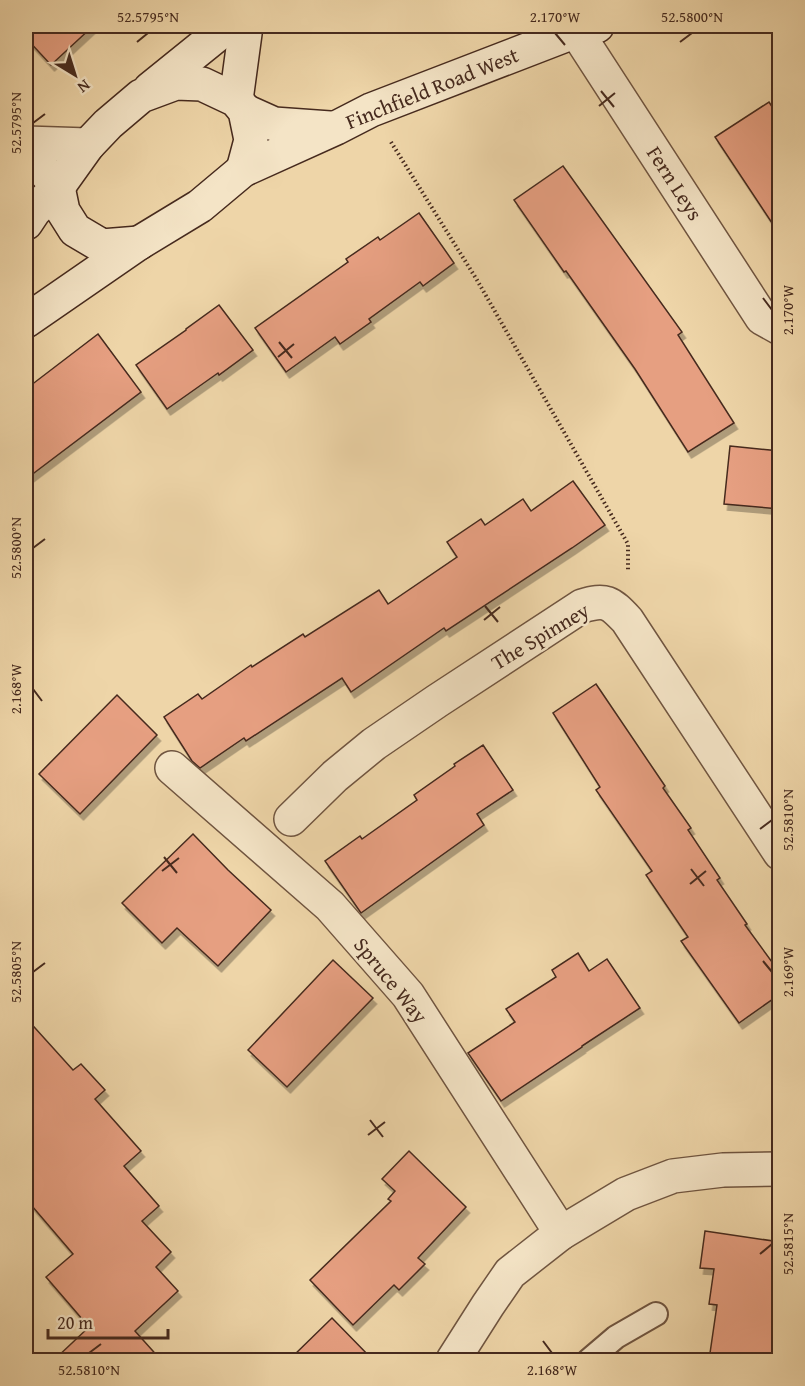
<svg xmlns="http://www.w3.org/2000/svg" width="805" height="1386" font-family="'Gentium Book Plus',serif">
<style>
.building{fill:#e69f81;stroke:#462a1e;stroke-width:1.5;filter:url(#shadow)}
.lines{fill:none;stroke-linecap:round;stroke-linejoin:round}
.lane-casing{stroke:#705540;stroke-width:26}
.street-casing{stroke:#705540;stroke-width:36}
.secondary-casing{stroke:#462a1e;stroke-width:36}
.path{stroke:#462a1e;stroke-width:4;stroke-dasharray:1.5 3;stroke-linecap:butt}
.lane{stroke:#f4e4c6;stroke-width:22}
.street{stroke:#f4e4c6;stroke-width:33}
.secondary{stroke:#f4e4c6;stroke-width:33}
.ticks{fill:none;stroke:#462a1e;stroke-width:2}
.labels{text-anchor:middle;dominant-baseline:central;stroke-width:5;stroke-linejoin:round;paint-order:stroke}
.street-label{font-size:21px;fill:#462a1e;stroke:#f4e4c6}
.neatline{fill:none;stroke:#462a1e;stroke-width:2}
.ticks-label{font-size:15px;text-anchor:middle;fill:#462a1e}
</style>
<defs>
<filter id="shadow"><feDropShadow dx="3.5" dy="6" stdDeviation="0" flood-color="#0004"/></filter>
</defs>
<rect width="100%" height="100%" fill="#eed5a8"/>
<filter id="stains"><feTurbulence type="fractalNoise" baseFrequency=".00333" numOctaves="4"/><feColorMatrix values="0 0 0 0 .2 0 0 0 0 .09 0 0 0 0 .02 0 0 0 .5 -.17"/></filter>
<radialGradient id="worn" r=".72"><stop offset=".6" stop-color="#630" stop-opacity="0"/><stop offset="1" stop-color="#630" stop-opacity=".3"/></radialGradient>
<g class="building">
<polygon points="26,26 93,26 51,65 26,38"/>
<polygon points="769,102 780,119 780,235 715,137"/>
<polygon points="563,166 682,332 678,335 734,423 688,452 635,369 566,271 564,272 514,200"/>
<polygon points="419,213 454,263 423,286 420,282 369,319 371,322 340,344 335,337 286,372 255,328 348,262 346,259 378,237 380,240"/>
<polygon points="219,305 253,350 219,375 218,373 167,409 136,365 186,330 186,329"/>
<polygon points="98,334 141,392 26,479 26,389"/>
<polygon points="730,446 780,451 780,509 724,504"/>
<polygon points="573,481 605,525 572,548 446,631 444,628 351,692 342,678 246,741 244,738 200,768 192,761 164,717 198,694 202,699 251,665 252,667 303,634 305,637 379,590 388,604 457,557 447,542 481,519 485,525 523,499 531,511"/>
<polygon points="596,684 665,786 663,788 691,828 688,830 720,878 717,880 747,924 745,925 780,973 780,994 739,1023 681,941 688,937 646,875 652,871 596,790 600,787 553,713"/>
<polygon points="117,695 157,735 80,814 39,774"/>
<polygon points="483,745 513,790 477,814 484,825 361,913 325,861 360,836 362,839 417,800 414,795 455,766 454,764"/>
<polygon points="193,834 228,870 271,910 218,966 177,928 162,943 122,903"/>
<polygon points="578,953 589,971 607,959 640,1008 582,1046 582,1047 501,1101 468,1053 515,1022 506,1009 556,977 552,970"/>
<polygon points="333,960 373,998 287,1087 248,1050"/>
<polygon points="26,1018 73,1070 81,1064 105,1090 95,1099 141,1151 124,1166 159,1206 142,1221 171,1252 156,1267 178,1291 135,1331 161,1360 54,1360 89,1327 46,1277 73,1254 26,1199"/>
<polygon points="409,1151 466,1207 418,1258 425,1264 399,1290 394,1285 353,1325 310,1280 391,1201 388,1199 395,1191 382,1179"/>
<polygon points="705,1231 780,1242 780,1360 709,1360 717,1305 709,1304 714,1269 700,1268"/>
<polygon points="332,1318 373,1360 289,1360"/>
</g>
<g class="lines">
<defs>
<polyline id="lane" points="589,1360 616,1337 656,1314"/>
<g id="street">
<polyline points="576,31 762,318 780,328"/>
<polyline points="26,143 88,145"/>
<polyline points="26,150 58,187"/>
<polyline points="172,768 330,906 408,995 561,1233"/>
<path d="M291 819 335 776 374 744 437 701 582 606C606 599 610 602 627 620L780 853"/>
<polyline points="453,1360 488,1305 510,1273 561,1233 626,1194 673,1176 723,1170 780,1169"/>
</g>
<g id="secondary">
<polyline points="150,89 228,26"/>
<polyline points="236,100 246,26"/>
<polyline points="245,111 274,124 330,128"/>
<polyline points="58,187 63,211 75,230 102,246 139,243"/>
<polyline points="26,223 34,211 58,187 88,145 108,124 141,96 176,83 202,84 236,100 245,111 251,140 243,170"/>
<polyline points="26,321 139,243 200,206 243,170 336,128 371,110 576,31 597,26"/>
</g>
</defs>
<use href="#lane" class="lane-casing"/>
<use href="#street" class="street-casing"/>
<use href="#secondary" class="secondary-casing"/>
<polyline class="path" points="391,142 477,280 628,544 628,571"/>
<use href="#lane" class="lane"/>
<use href="#street" class="street"/>
<use href="#secondary" class="secondary"/>
</g>
<path class="ticks" d="M555 33 565 45M137 42 148 33M680 42 692 33M601 91 614 107M599 106 615 93M33 123 45 114M763 298 772 310M279 342 292 358M278 357 294 344M33 548 45 539M485 606 498 622M484 620 500 607M33 689 42 701M760 829 772 820M164 857 177 873M691 869 704 886M162 871 179 858M690 884 706 871M763 961 772 972M33 972 45 963M370 1120 383 1137M368 1135 385 1122M760 1254 772 1244M543 1341 552 1353M89 1353 101 1344"/>
<g class="labels">
<g class="street-label">
<text transform="translate(432 88) rotate(-22)">Finchfield Road West</text>
<text transform="translate(675 183) rotate(57)">Fern Leys</text>
<text transform="translate(540 636) rotate(-31)">The Spinney</text>
<text transform="translate(391 980) rotate(51)">Spruce Way</text>
</g>
</g>
<rect width="805" height="1386" fill="none" stroke="#eed5a8" stroke-width="66"/>
<g transform="translate(75 75) rotate(142)" stroke="#f4e4c6" stroke-width="4.5" paint-order="stroke">
<path d="M0-4.5L10 22L0 15L-10 22Z" fill="#462a1e"/>
<text y="-9" font-size="16" font-weight="bold" text-anchor="middle" fill="#462a1e">N</text>
</g>
<path d="M48 1329v9h120v-9" fill="none" stroke="#462a1e" stroke-width="3"/>
<text x="57" y="1329" font-size="18" fill="#462a1e" stroke="#f4e4c6" stroke-width="4.5" paint-order="stroke">20 m</text>
<rect x="33" y="33" width="739" height="1320" class="neatline"/>
<g class="ticks-label">
<text x="148" y="22">52.5795°N</text>
<text x="555" y="22">2.170°W</text>
<text x="692" y="22">52.5800°N</text>
<text transform="translate(16 123) rotate(-90)" y="5">52.5795°N</text>
<text transform="translate(788 310) rotate(-90)" y="5">2.170°W</text>
<text transform="translate(16 548) rotate(-90)" y="5">52.5800°N</text>
<text transform="translate(16 689) rotate(-90)" y="5">2.168°W</text>
<text transform="translate(788 820) rotate(-90)" y="5">52.5810°N</text>
<text transform="translate(788 972) rotate(-90)" y="5">2.169°W</text>
<text transform="translate(16 972) rotate(-90)" y="5">52.5805°N</text>
<text transform="translate(788 1244) rotate(-90)" y="5">52.5815°N</text>
<text x="89" y="1375">52.5810°N</text>
<text x="552" y="1375">2.168°W</text>
</g>
<rect width="100%" height="100%" filter="url(#stains)"/>
<rect width="100%" height="100%" fill="url(#worn)"/>
</svg>
